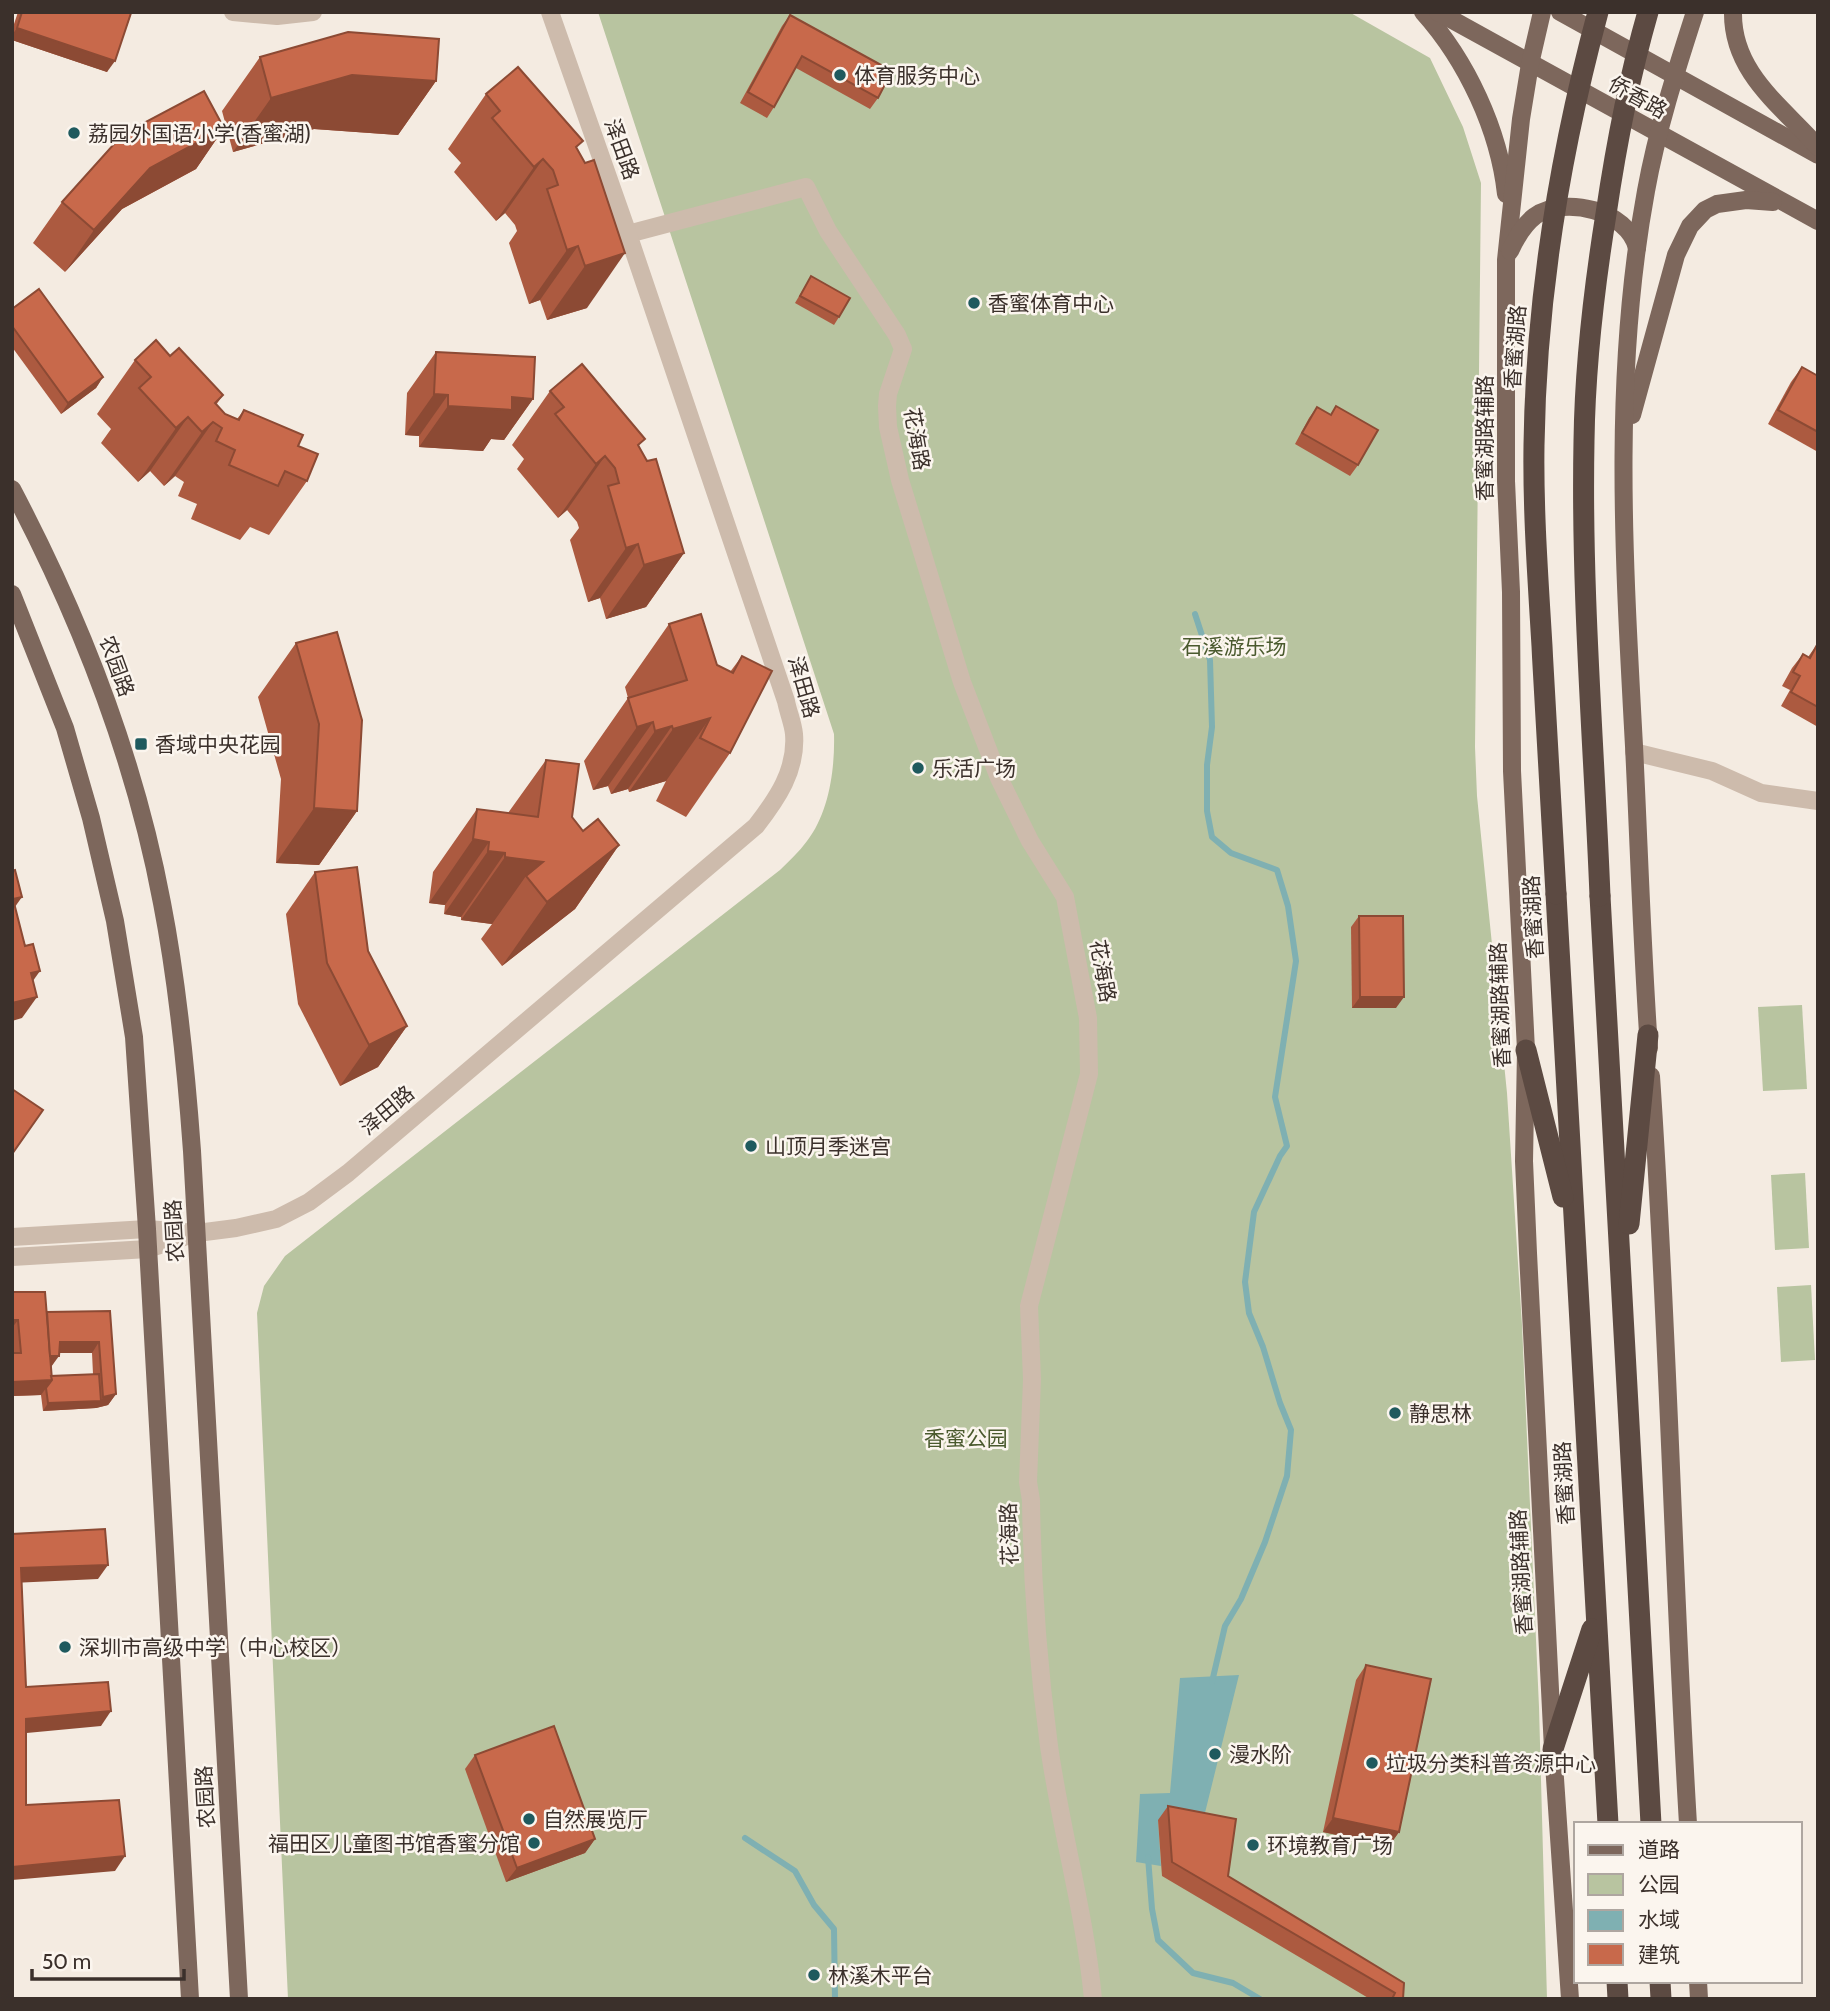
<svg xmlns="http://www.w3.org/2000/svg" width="1830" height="2011" font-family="Cabin,'Noto Sans SC',sans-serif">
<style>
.green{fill:#b8c4a0}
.water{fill:#7fb0b2}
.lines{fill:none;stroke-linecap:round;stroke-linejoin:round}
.stream{stroke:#7fb0b2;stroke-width:6}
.minor{stroke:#cdbbac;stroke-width:18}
.major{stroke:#7d675c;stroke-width:18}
.highway{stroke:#5c4a42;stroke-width:21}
.highway-bridge{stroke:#5c4a42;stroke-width:21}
.wall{fill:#ac5a40;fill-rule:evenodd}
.shaded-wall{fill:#8c4a34}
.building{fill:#c8694b;stroke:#8c4a34;stroke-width:2}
.poi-dot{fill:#1f5a5e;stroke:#fbf5ee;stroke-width:2.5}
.labels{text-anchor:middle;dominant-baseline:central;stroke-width:5;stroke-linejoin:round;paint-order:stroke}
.poi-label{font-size:21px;fill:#3b302b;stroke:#fbf5ee;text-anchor:start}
.street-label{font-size:21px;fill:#3b302b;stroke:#fbf5ee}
.park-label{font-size:21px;fill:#4a5a2e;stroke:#fbf5ee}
</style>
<rect width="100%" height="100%" fill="#f4ebe1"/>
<g class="green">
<path d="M598 12H1349L1430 58 1463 127 1481 183 1475 747 1477 796 1507 1093 1522 1325 1539 1707 1547 1999H288L257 1313 264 1286 285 1256 780 870C789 861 799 852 807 841 829 813 835 769 834 734Z"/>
<polygon points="1802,1005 1807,1089 1763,1091 1758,1007"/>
<polygon points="1805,1173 1809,1248 1775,1250 1771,1175"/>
<polygon points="1811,1285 1815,1360 1781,1362 1777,1287"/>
</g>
<polygon class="water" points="1239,1675 1201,1829 1158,1820 1161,1866 1136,1862 1140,1794 1170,1793 1180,1678"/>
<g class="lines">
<g class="stream">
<polyline points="1195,614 1210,660 1212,727 1207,765 1207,811 1212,837 1231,853 1277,870 1288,906 1296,961 1275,1097 1287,1146 1280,1156 1254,1212 1245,1282 1249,1313 1263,1347 1280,1403 1291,1430 1287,1476 1265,1542 1241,1599 1225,1626 1212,1682"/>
<polyline points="745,1838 795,1871 814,1905 834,1929 835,1999"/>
<polyline points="1148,1857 1152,1909 1158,1940 1193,1973 1233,1983 1260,1999"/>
</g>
<g class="minor">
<polyline points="233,12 277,16 313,12"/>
<path d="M628 234 806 187 828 231 897 335 903 349 888 394 887 406 888 427 900 480 962 682 999 778 1030 841 1065 897 1088 1018 1089 1074 1029 1306 1032 1379 1028 1482 1031 1500C1032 1582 1038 1664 1049 1746 1061 1831 1085 1913 1093 1999"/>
<polyline points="1634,752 1712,771 1761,793 1818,801"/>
<path d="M12 1237 147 1229 197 1233 236 1228 276 1219 309 1202 348 1173 756 826C777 799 797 770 794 734 793 723 788 712 786 701L628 234 550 12"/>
<polyline points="12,1257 148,1249 187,1236"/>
</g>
<g class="major">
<path d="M1423 12C1467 61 1499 130 1506 194"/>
<polyline points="1438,12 1818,221"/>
<polyline points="1542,12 1530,64 1521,119 1506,260 1506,481 1511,592 1512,771 1526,1050 1524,1161 1528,1253 1553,1749 1570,1999"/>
<polyline points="1560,12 1818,155"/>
<path d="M1733 12C1732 73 1782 106 1818 147"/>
<path d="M1510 251C1516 238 1523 225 1535 216 1565 195 1628 211 1637 248"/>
<polyline points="1632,415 1676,255 1690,226 1705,210 1717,204 1746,200 1773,202"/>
<path d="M12 489C80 618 135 759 162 903 178 985 186 1068 192 1151L239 1999"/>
<polyline points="12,594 65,728 91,818 115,921 134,1037 147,1229 190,1999"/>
<path d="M1649 1048C1642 947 1639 847 1634 746 1624 561 1612 375 1646 191 1657 130 1676 71 1695 12"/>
<path d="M1651 1076C1668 1325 1673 1575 1688 1824"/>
<polyline points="1698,1981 1699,1999"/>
</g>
<g class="highway">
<polyline points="1556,894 1608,1824"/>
<polyline points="1600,896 1651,1824"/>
<polyline points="1526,1050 1563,1197"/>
<polyline points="1629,1224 1648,1035"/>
<polyline points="1553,1749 1592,1629"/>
<polyline points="1617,1981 1618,1999"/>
<polyline points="1660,1981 1661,1999"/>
</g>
<g class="highway-bridge">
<path d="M1556 894C1551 812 1546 729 1542 646 1538 579 1533 512 1534 445 1536 300 1560 153 1598 12"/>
<path d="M1600 896C1594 745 1581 593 1584 441 1585 365 1594 289 1606 214 1616 146 1629 78 1648 12"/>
</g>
</g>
<g class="wall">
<polygon points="18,12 129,12 107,72 12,40 12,30"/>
<polygon points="790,15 878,98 870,109 796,68 774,107 767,118 740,103 782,26"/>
<polygon points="260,57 436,81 398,135 314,129 233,152 222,111"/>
<polygon points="486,94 577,149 585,163 587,308 547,320 540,300 529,304 509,243 517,231 515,225 505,213 496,221 454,172 461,163 448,149"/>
<polygon points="224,128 196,169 122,209 65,272 33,243 62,202"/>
<polygon points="811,276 839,317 834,325 795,303"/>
<polygon points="12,309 103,377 96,388 61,414 12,347"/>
<polygon points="436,352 533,399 504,440 491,439 483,451 419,447 419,436 405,435 407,393"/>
<polygon points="170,356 223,395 216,405 225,414 237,419 244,410 298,446 307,481 269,535 250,527 240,540 191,519 197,504 178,496 184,482 175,476 164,486 150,471 138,482 101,443 111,429 97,414 135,360"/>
<polygon points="1802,367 1818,376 1818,452 1768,424 1791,382"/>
<polygon points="550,391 639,448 684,553 646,607 606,619 600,598 588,602 570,540 579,528 577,522 567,510 558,518 517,469 524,459 512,445"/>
<polygon points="1336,406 1358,465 1350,476 1295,444 1309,418 1317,407 1330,415"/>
<polygon points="669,624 717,665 730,672 742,656 730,753 686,817 656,801 666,781 629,792 628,789 611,794 608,786 593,790 584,761 628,698 625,687"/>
<polygon points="296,643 357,811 319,865 276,863 281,779 258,697"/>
<polygon points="1818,643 1818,727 1781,706 1790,690 1782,686 1792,668 1803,654 1808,657"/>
<polygon points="546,760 572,817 583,831 619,845 575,909 502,966 481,939 492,924 461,920 461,917 444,914 445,905 429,903 433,872 477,809 508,813"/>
<polygon points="315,872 368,951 407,1026 378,1067 340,1086 298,1004 286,914"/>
<polygon points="1359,916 1396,1008 1352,1008 1351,927"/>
<path d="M12 1292 47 1312 110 1311 116 1394 108 1405 96 1408 43 1411 41 1395 12 1396ZM59 1353H92L93 1374 51 1376V1367Z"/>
<polygon points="1366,1665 1399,1832 1389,1846 1323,1832 1356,1680"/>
<polygon points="475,1755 595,1839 585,1853 506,1882 465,1769"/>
<polygon points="1168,1806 1228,1876 1403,1999 1370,1999 1162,1876 1158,1820"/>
</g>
<g class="shaded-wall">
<polygon points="17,28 115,61 107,72 12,40 12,35"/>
<polygon points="352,75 436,81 398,135 314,129 233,152 271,98"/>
<polygon points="224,128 196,169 122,209 65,272 94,230 150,168"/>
<polygon points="543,159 505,213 496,221 534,167"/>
<polygon points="578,246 540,300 529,304 567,250"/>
<polygon points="625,253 587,308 547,320 585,266"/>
<polygon points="103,377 96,388 61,414 68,403"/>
<polygon points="434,394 448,395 419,436 405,435"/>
<polygon points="512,397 533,399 504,440 491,439 483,451 419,447 448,406"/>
<polygon points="188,417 150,471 138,482 176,428"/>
<polygon points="213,422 175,476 164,486 202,432"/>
<polygon points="605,456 567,510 558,518 596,464"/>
<polygon points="638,544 600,598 588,602 626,548"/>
<polygon points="684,553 646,607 606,619 644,565"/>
<polygon points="710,718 666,781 629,792 673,729"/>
<polygon points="653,722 608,786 593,790 637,727"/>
<polygon points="672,726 628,789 611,794 655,731"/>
<polygon points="314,808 357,811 319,865 276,863"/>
<polygon points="473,839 489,842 445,905 429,903"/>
<polygon points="619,845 575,909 502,966 547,902"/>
<polygon points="488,851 505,853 461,917 444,914"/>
<polygon points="505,857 543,862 526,876 492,924 461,920"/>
<polygon points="22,897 12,911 13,899"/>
<polygon points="40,971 25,992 31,973"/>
<polygon points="37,997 22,1018 12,1021 12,1003"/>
<polygon points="1360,997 1404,997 1396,1008 1352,1008"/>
<polygon points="407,1026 378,1067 340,1086 369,1045"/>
<polygon points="12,1320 18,1320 12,1328"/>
<polygon points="60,1342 99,1342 92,1353 53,1353"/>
<polygon points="48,1356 59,1356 51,1367 40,1366"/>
<polygon points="52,1380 41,1395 12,1396 12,1382"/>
<polygon points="116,1394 108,1405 96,1408 43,1411 48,1403 101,1401 103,1397"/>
<polygon points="108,1565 98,1579 12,1583 21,1568"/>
<polygon points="111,1711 101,1726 16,1734 26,1719"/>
<polygon points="1333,1818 1399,1832 1389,1846 1323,1832"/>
<polygon points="595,1839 585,1853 506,1882 517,1868"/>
<polygon points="125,1856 115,1871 12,1880 12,1867"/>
</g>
<g class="building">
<polygon points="22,12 129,12 131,13 115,61 17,28"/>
<polygon points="790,15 892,71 878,98 802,56 774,107 748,92"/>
<polygon points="348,32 439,39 436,81 352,75 271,98 260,57"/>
<polygon points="518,67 583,141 576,147 585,163 594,160 625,253 585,266 578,246 567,250 547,189 558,185 553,170 543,159 534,167 492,118 500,111 486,94"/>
<polygon points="204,91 224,128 150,168 94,230 62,202 123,134"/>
<polygon points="811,276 850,298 839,317 800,296"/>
<polygon points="39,289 103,377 68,403 12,326 12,309"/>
<polygon points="156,340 170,356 179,348 223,395 215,403 225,414 239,420 244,410 303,435 298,446 318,454 307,481 285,471 278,486 229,465 235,450 216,441 222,428 213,422 202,432 188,417 176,428 139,388 151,377 135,360"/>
<polygon points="436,352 535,357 533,399 512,397 512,410 448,406 448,395 434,394"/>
<polygon points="582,364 645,439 638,445 647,461 656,459 684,553 644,565 638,544 626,548 608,486 619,483 615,468 605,456 596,464 555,414 564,407 550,391"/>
<polygon points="1802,367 1818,376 1818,432 1778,410"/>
<polygon points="1336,406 1378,430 1358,465 1302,433 1317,407 1331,415"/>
<polygon points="701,614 717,665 733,673 742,656 772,671 730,753 700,738 710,718 673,729 672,726 655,731 653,722 637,727 628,698 687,680 669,624"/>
<polygon points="337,632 362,720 357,811 314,808 319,724 296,643"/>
<polygon points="1818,643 1818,707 1791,692 1800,676 1793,672 1803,654 1810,658"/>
<polygon points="546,760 579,764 572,817 583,831 598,819 619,845 547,902 526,876 543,862 505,857 505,853 488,851 489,842 473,839 477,809 538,817"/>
<polygon points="357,867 368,951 407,1026 369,1045 327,963 315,872"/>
<polygon points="15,870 22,897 13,899 25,946 33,944 40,971 31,973 37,997 12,1003 12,871"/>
<polygon points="1359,916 1403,916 1404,997 1360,997"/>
<polygon points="12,1089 43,1110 12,1154"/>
<polygon points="12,1292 45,1292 52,1380 12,1382 12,1353 21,1353 18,1320 12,1320"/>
<polygon points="110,1311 116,1394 103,1397 99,1342 60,1342 59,1356 50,1356 47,1312"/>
<polygon points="99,1374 101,1401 48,1403 46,1388 52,1380 51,1376"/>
<polygon points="105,1529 108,1565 21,1568 26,1687 108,1682 111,1711 26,1719 26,1805 119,1800 125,1856 12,1867 12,1534"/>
<polygon points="1366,1665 1431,1679 1399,1832 1333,1818"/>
<polygon points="554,1726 595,1839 517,1868 475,1755"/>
<polygon points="1168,1806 1236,1819 1228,1876 1404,1983 1403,1999 1392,1999 1395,1993 1172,1862"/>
</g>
<g class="poi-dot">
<circle cx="840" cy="75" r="7"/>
<circle cx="74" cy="133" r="7"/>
<circle cx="974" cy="303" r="7"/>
<rect x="134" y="737" width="14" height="14" rx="3.5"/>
<circle cx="918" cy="768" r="7"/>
<circle cx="751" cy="1146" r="7"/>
<circle cx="1395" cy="1413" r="7"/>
<circle cx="65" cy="1647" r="7"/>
<circle cx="1215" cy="1754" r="7"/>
<circle cx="1372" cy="1763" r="7"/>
<circle cx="529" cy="1819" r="7"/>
<circle cx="534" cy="1843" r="7"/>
<circle cx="1253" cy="1845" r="7"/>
<circle cx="814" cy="1975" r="7"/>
</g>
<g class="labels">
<g class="poi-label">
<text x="854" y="75">体育服务中心</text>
<text x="88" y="133">荔园外国语小学(香蜜湖)</text>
<text x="988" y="303">香蜜体育中心</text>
<text x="155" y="744">香域中央花园</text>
<text x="932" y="768">乐活广场</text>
<text x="765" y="1146">山顶月季迷宫</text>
<text x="1409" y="1413">静思林</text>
<text x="79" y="1647">深圳市高级中学（中心校区）</text>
<text x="1229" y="1754">漫水阶</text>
<text x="1386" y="1763">垃圾分类科普资源中心</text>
<text x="543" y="1819">自然展览厅</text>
<text x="520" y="1843" text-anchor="end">福田区儿童图书馆香蜜分馆</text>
<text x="1267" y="1845">环境教育广场</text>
<text x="828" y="1975">林溪木平台</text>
</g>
<g class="street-label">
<text transform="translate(1638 97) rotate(29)">侨香路</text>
<text transform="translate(622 149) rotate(70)">泽田路</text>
<text transform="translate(1515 347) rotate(-86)">香蜜湖路</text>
<text transform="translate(1484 438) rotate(-90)">香蜜湖路辅路</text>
<text transform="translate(917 439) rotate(80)">花海路</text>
<text transform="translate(117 666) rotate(70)">农园路</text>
<text transform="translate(804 687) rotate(74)">泽田路</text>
<text transform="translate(1533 917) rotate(-93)">香蜜湖路</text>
<text transform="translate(1103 971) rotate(80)">花海路</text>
<text transform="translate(1500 1005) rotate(-92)">香蜜湖路辅路</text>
<text transform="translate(387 1110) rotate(-40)">泽田路</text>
<text transform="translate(174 1231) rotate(-93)">农园路</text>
<text transform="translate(1564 1483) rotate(-93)">香蜜湖路</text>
<text transform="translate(1009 1534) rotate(-92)">花海路</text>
<text transform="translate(1521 1572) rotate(-93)">香蜜湖路辅路</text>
<text transform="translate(205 1797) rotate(-93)">农园路</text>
</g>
<g class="park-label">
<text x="1234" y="646">石溪游乐场</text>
<text x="966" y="1438">香蜜公园</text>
</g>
</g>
<rect width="1830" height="2011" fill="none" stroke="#3b302b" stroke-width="28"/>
<rect x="1574" y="1822" width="228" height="161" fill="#fbf5ee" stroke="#aea6a0" stroke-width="2"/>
<rect x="1588" y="1845" width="35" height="10" fill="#7d675c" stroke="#aea6a0" stroke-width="2"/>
<text x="1638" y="1857" font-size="21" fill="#3b302b">道路</text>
<rect x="1588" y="1874" width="35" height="21" fill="#b8c4a0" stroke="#aea6a0" stroke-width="2"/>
<text x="1638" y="1892" font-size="21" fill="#3b302b">公园</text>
<rect x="1588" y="1910" width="35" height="21" fill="#7fb0b2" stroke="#aea6a0" stroke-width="2"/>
<text x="1638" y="1927" font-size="21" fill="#3b302b">水域</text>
<rect x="1588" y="1944" width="35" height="21" fill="#c8694b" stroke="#aea6a0" stroke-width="2"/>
<text x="1638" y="1962" font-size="21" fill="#3b302b">建筑</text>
<path d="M32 1969v10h152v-10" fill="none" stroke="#3b302b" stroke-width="3.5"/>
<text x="42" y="1969" font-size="21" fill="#3b302b" stroke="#fbf5ee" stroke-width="5" paint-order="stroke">50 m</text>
</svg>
